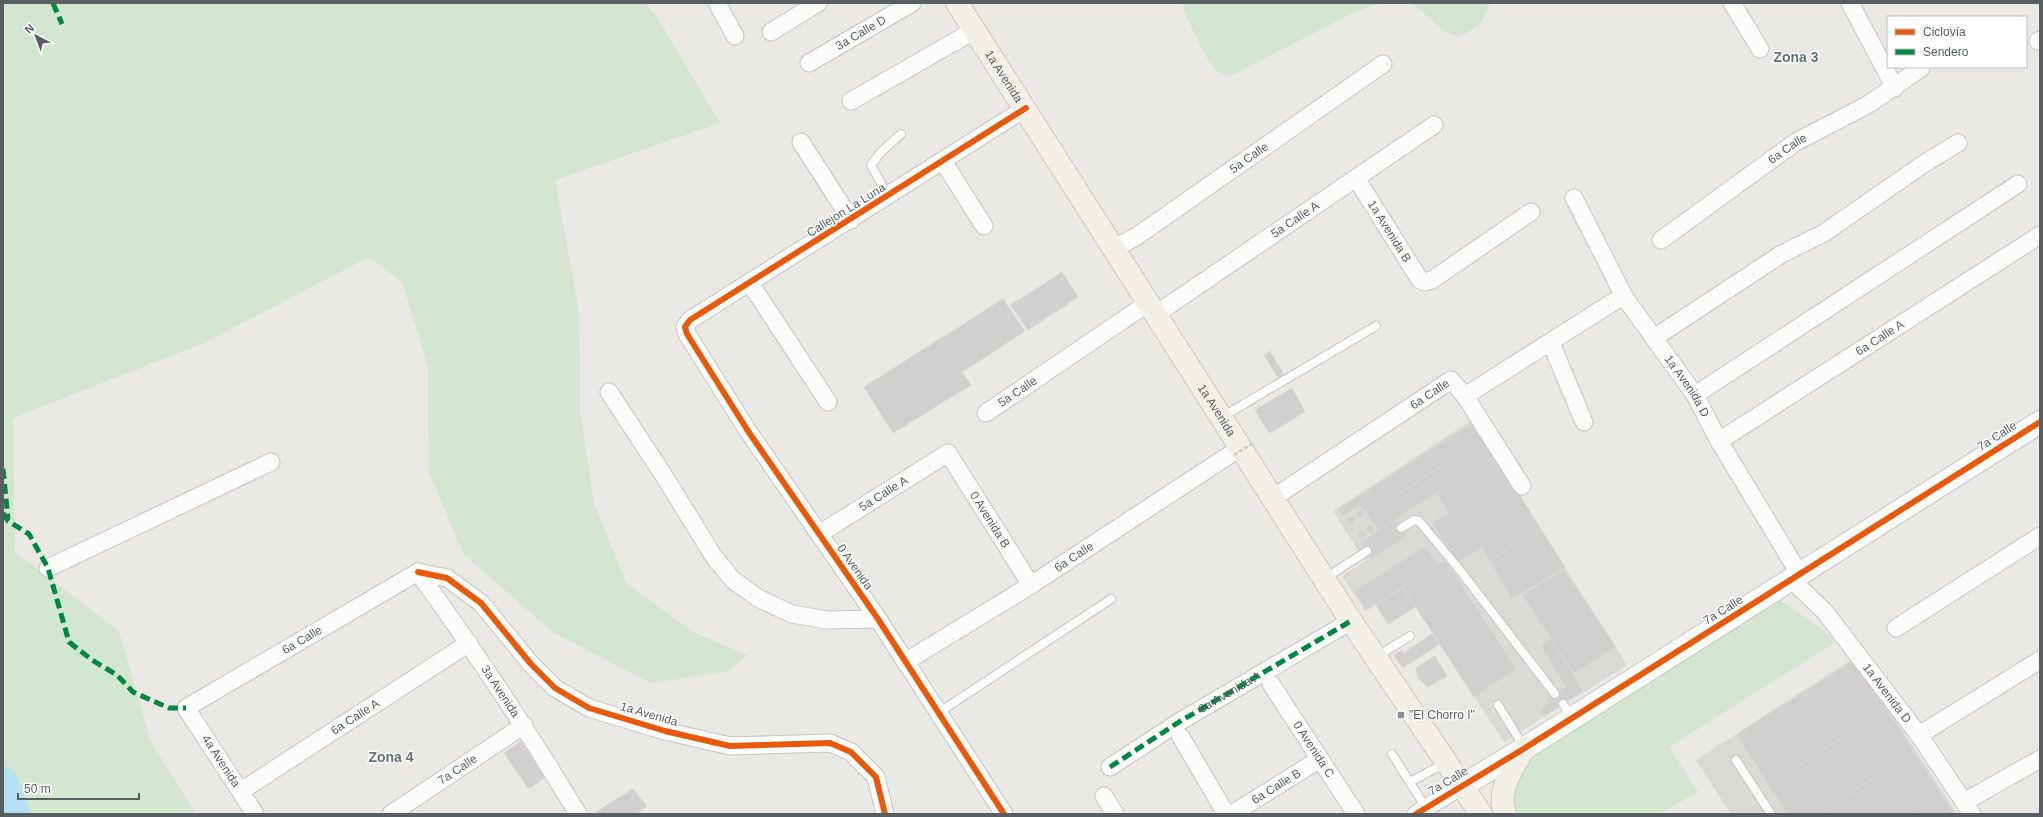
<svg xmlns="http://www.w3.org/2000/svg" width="2043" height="817" font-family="Helvetica,sans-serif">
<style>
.industrial{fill:#dad9d5}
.green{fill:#d3e6cf}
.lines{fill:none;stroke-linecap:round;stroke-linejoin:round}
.river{stroke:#b5e1f6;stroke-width:29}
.building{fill:#d1d0ce;stroke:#d8d7d3}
.lane-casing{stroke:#c5c5c4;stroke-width:10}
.street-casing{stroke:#c5c5c4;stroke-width:19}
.secondary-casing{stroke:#c6c6c6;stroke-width:24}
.primary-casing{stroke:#d1c6b1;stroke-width:24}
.lane{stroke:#fcfcfb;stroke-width:8}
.street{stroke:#fcfcfb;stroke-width:17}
.secondary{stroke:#fcfcfb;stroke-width:22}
.primary{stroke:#f2efe7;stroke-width:22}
.path-bridge{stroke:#c5cac7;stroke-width:2.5;stroke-dasharray:4 2;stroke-linecap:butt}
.quiet{stroke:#00873e;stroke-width:5;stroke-dasharray:10 5;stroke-linecap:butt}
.cycleway-casing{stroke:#fff;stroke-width:8}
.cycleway{stroke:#e8590c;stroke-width:6}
.poi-dot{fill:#8b8e90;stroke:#fff;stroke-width:1.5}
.labels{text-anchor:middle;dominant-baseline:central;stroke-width:3;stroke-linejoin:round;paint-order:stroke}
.street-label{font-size:12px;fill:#595e62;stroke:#fff}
.poi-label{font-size:12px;fill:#595e62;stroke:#fff;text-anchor:start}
.quarter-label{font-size:14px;font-weight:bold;fill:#6a7074;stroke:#fff}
</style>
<rect width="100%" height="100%" fill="#e9e8e4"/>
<g class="industrial">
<polygon points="1472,420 1627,665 1504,742 1403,587 1365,611 1342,576 1365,561 1333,511"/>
<polygon points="1855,657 1957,814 1731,814 1696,760"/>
</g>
<g class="green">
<polygon points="3,3 645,3 657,17 720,123 555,180 579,312 580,411 594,503 627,584 695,633 747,655 729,671 651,683 554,633 464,555 429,473 428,366 402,282 369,257 204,343 13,418 15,552 119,631 151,742 196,814 3,814"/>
<path d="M1182 3H1381L1353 13 1229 77C1225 75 1220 74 1217 71 1206 62 1187 18 1182 3Z"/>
<path d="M1409 3H1489V4C1487 21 1473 31 1458 37L1444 31 1414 5Z"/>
<polygon points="1780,600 1819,627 1836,642 1669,747 1698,792 1659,814 1511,814 1516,778 1532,752"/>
</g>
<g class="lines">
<polyline class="river" points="3,781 16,814"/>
</g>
<g class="building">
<polygon points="1062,272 1078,297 1028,330 1011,305"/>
<polygon points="1003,299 1025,331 962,372 971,385 893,433 864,387"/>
<polygon points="1270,351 1284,375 1278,378 1264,355"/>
<polygon points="1292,388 1305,412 1269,433 1255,410"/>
<polygon points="1473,423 1484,439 1367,514 1360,505 1342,516 1338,509"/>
<polygon points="1484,439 1495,456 1430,497 1419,481"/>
<polygon points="1495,456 1539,526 1490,562 1482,547 1458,562 1432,523 1449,512 1437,493"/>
<polygon points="1419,481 1430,497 1378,530 1367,514"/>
<circle cx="1360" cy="514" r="4"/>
<circle cx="1351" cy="520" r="4"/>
<polygon points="1396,519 1406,536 1372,559 1361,542"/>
<circle cx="1370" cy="529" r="4"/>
<polygon points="1539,526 1565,567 1512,599 1490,562"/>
<circle cx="1362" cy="534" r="4"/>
<polygon points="1426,546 1438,565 1367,610 1355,591"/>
<polygon points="1445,560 1516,669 1474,697 1403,587"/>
<polygon points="1564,570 1616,647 1574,673 1522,595"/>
<polygon points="1403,588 1415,607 1388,624 1376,605"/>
<polygon points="1432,634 1439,645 1402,668 1394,655 1402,650 1404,653"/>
<polygon points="1551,639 1583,691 1545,715 1540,709 1548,703 1545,700 1566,687 1541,646"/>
<polygon points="1435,656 1447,676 1428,687 1418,678 1416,668"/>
<polygon points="1854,660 1887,709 1768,785 1737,734"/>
<polygon points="1887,709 1914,752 1818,814 1788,814 1768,785"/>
<polygon points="521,741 545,777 529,789 504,753"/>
<polygon points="1914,752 1954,814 1913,814 1885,771"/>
<polygon points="1885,771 1913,814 1868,814 1853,791"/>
<polygon points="633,789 647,806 636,814 593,814"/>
<polygon points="1853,791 1868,814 1818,814"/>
</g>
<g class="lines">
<defs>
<g id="lane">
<polyline points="888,196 871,165 881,152 901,134"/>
<polyline points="1222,417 1376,326"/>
<polyline points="1401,528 1414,520 1419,521 1459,569 1555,694"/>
<polyline points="1324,579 1367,551"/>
<polyline points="1376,657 1410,636"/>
<polyline points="1563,704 1572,717"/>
<polyline points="1498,705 1524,747"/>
<polyline points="938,713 1111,599"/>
<polyline points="1392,754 1426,808"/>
<polyline points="1736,760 1771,814"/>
<polyline points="1410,782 1445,763"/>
</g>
<g id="street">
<polyline points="717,3 735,36"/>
<polyline points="1732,3 1760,49"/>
<polyline points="1850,3 1895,88"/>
<polyline points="771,32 818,3"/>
<polyline points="2038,41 2040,40"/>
<path id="s1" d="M809 63 912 3"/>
<polyline points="851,101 975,30"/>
<polyline points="801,142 851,220"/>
<polyline points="943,161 984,226"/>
<path id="s2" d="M1356 178 1420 280 1425 282 1432 280 1531 212"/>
<path id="s3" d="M1574 198 1625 298 1695 395 1719 441 1800 575"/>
<path id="s4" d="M1661 240 1796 142 1869 104 1921 68"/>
<path id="s5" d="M1114 249 1137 236 1383 64"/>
<polyline points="750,283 828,402"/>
<path id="s6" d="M1156 314 1434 125"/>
<polyline points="1654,338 1780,255 1824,233 1922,165 1958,143"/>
<polyline points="1551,343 1584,422"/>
<polyline points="609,392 666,479 714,557 733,580 758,598 792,614 827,620 878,619"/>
<polyline points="1695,395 2018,184"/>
<polyline points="1465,396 1618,299 1625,298"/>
<path id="s7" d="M986 413 1148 303"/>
<path id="s8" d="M1719 441 2040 235"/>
<path id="s9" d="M1273 498 1451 380 1465 396 1522 486"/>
<path id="s10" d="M819 534 948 453 1031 585"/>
<polyline points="48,568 271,462"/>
<polyline points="418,572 447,578 481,603 531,664 555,688 589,708 665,731 730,746 830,743 851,752 876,777 885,814"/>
<path id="s11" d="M418 572C475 651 528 731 578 814"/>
<path id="s12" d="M1792 580 1825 612 1919 735 1972 814"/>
<polyline points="1896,628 2040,536"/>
<path id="s13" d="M905 662 1031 585 1240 448"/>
<path id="s14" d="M1271 684 1356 814"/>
<polyline points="1919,735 2040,660"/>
<polyline points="1181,737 1226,814"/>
<path id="s15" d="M1110 767 1179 722 1351 621"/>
<path id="s16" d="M241 791 469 643"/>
<polyline points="1104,796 1115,814"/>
<polyline points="1964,802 2040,759"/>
<path id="s17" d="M255 814 186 708 418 572"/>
<path id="s18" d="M391 814 524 725"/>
<polyline points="1004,814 878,619 748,431 687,334 685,327 690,320 1026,108"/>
<path id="s19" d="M1232 814 1320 759"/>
<polyline points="1416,814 1462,786"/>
</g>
<polyline id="secondary" points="1462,786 1525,748 2040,422"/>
<g id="primary">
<path id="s20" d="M957 3 1351 621 1481 814"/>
<path d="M1505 814C1497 791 1512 767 1525 748"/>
</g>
</defs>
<use href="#lane" class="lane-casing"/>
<use href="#street" class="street-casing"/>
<use href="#secondary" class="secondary-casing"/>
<use href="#primary" class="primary-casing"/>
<use href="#lane" class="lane"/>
<use href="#street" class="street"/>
<use href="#secondary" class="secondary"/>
<use href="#primary" class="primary"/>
<polyline class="path-bridge" points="1234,455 1253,443"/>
<g class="quiet">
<polyline points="53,3 62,24"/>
<polyline points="3,469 8,519"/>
<polyline points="3,513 8,521 29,534 48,568 69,642 92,660 117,675 133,692 169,708 186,708"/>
<polyline points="1110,767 1179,722 1351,621"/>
</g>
<defs>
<g id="cycleway">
<polyline points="418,572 447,578 481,603 531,664 555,688 589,708 665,731 730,746 830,743 851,752 876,777 885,814"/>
<polyline points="1004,814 878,619 748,431 687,334 685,327 690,320 1026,108"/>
<polyline points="1416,814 1525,748 2040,422"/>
</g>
</defs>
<use href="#cycleway" class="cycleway-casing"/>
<use href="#cycleway" class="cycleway"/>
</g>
<rect class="poi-dot" x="1397" y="711" width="8" height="8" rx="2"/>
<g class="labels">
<g class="street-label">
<text stroke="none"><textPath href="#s1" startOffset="60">3a Calle D</textPath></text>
<text stroke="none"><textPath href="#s20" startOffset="87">1a Avenida</textPath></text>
<text stroke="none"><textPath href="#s4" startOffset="156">6a Calle</textPath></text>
<text stroke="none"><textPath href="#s5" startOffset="163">5a Calle</textPath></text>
<text transform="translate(846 210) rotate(-32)">Callejon La Luna</text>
<text stroke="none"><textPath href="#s6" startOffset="168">5a Calle A</textPath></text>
<text stroke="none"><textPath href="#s2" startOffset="63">1a Avenida B</textPath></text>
<text stroke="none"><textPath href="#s8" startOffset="191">6a Calle A</textPath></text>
<text stroke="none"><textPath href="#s3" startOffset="220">1a Avenida D</textPath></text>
<text stroke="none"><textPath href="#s7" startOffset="38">5a Calle</textPath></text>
<text stroke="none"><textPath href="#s9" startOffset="188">6a Calle</textPath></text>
<text stroke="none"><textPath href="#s20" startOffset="483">1a Avenida</textPath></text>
<text transform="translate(1997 436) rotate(-33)">7a Calle</text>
<text stroke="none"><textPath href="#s10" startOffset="76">5a Calle A</textPath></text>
<text stroke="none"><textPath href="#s10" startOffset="231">0 Avenida B</textPath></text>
<text stroke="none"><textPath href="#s13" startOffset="199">6a Calle</textPath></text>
<text transform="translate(855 567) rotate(55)">0 Avenida</text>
<text transform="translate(1723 610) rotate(-32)">7a Calle</text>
<text stroke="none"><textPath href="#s17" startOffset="261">6a Calle</textPath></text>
<text stroke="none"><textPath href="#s11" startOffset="145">3a Avenida</textPath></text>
<text stroke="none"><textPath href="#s15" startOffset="141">6a Avenida A</textPath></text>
<text stroke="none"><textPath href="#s12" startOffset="148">1a Avenida D</textPath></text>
<text transform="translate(649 714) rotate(16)">1a Avenida</text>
<text stroke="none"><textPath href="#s16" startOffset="136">6a Calle A</textPath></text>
<text stroke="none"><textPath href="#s14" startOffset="78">0 Avenida C</textPath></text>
<text transform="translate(221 761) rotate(57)">4a Avenida</text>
<text stroke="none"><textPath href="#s18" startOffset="80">7a Calle</textPath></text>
<text transform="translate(1448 781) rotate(-31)">7a Calle</text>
<text stroke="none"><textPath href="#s19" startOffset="52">6a Calle B</textPath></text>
</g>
<g class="poi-label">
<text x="1409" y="715">"El Chorro I"</text>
</g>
<g class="quarter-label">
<text x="1796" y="57">Zona 3</text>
<text x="391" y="757">Zona 4</text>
</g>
</g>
<rect width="2043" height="817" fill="none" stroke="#595e62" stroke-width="8"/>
<rect x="1887" y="16" width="140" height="52" fill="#ffffff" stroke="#bdbfc0"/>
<rect x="1895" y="29" width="20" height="6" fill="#e8590c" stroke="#bdbfc0"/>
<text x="1923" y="36" font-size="12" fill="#595e62">Ciclovía</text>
<rect x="1895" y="49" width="20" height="6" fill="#00873e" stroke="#bdbfc0"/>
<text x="1923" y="56" font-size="12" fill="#595e62">Sendero</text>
<g transform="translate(36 36) rotate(318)" stroke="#ffffff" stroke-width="3" paint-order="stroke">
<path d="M0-3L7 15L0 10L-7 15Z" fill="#595e62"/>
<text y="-6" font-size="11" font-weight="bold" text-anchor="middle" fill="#595e62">N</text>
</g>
<path d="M18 793v6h121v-6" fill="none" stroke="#595e62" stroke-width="2"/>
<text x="24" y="793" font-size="12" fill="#595e62" stroke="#ffffff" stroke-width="3" paint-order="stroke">50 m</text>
</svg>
